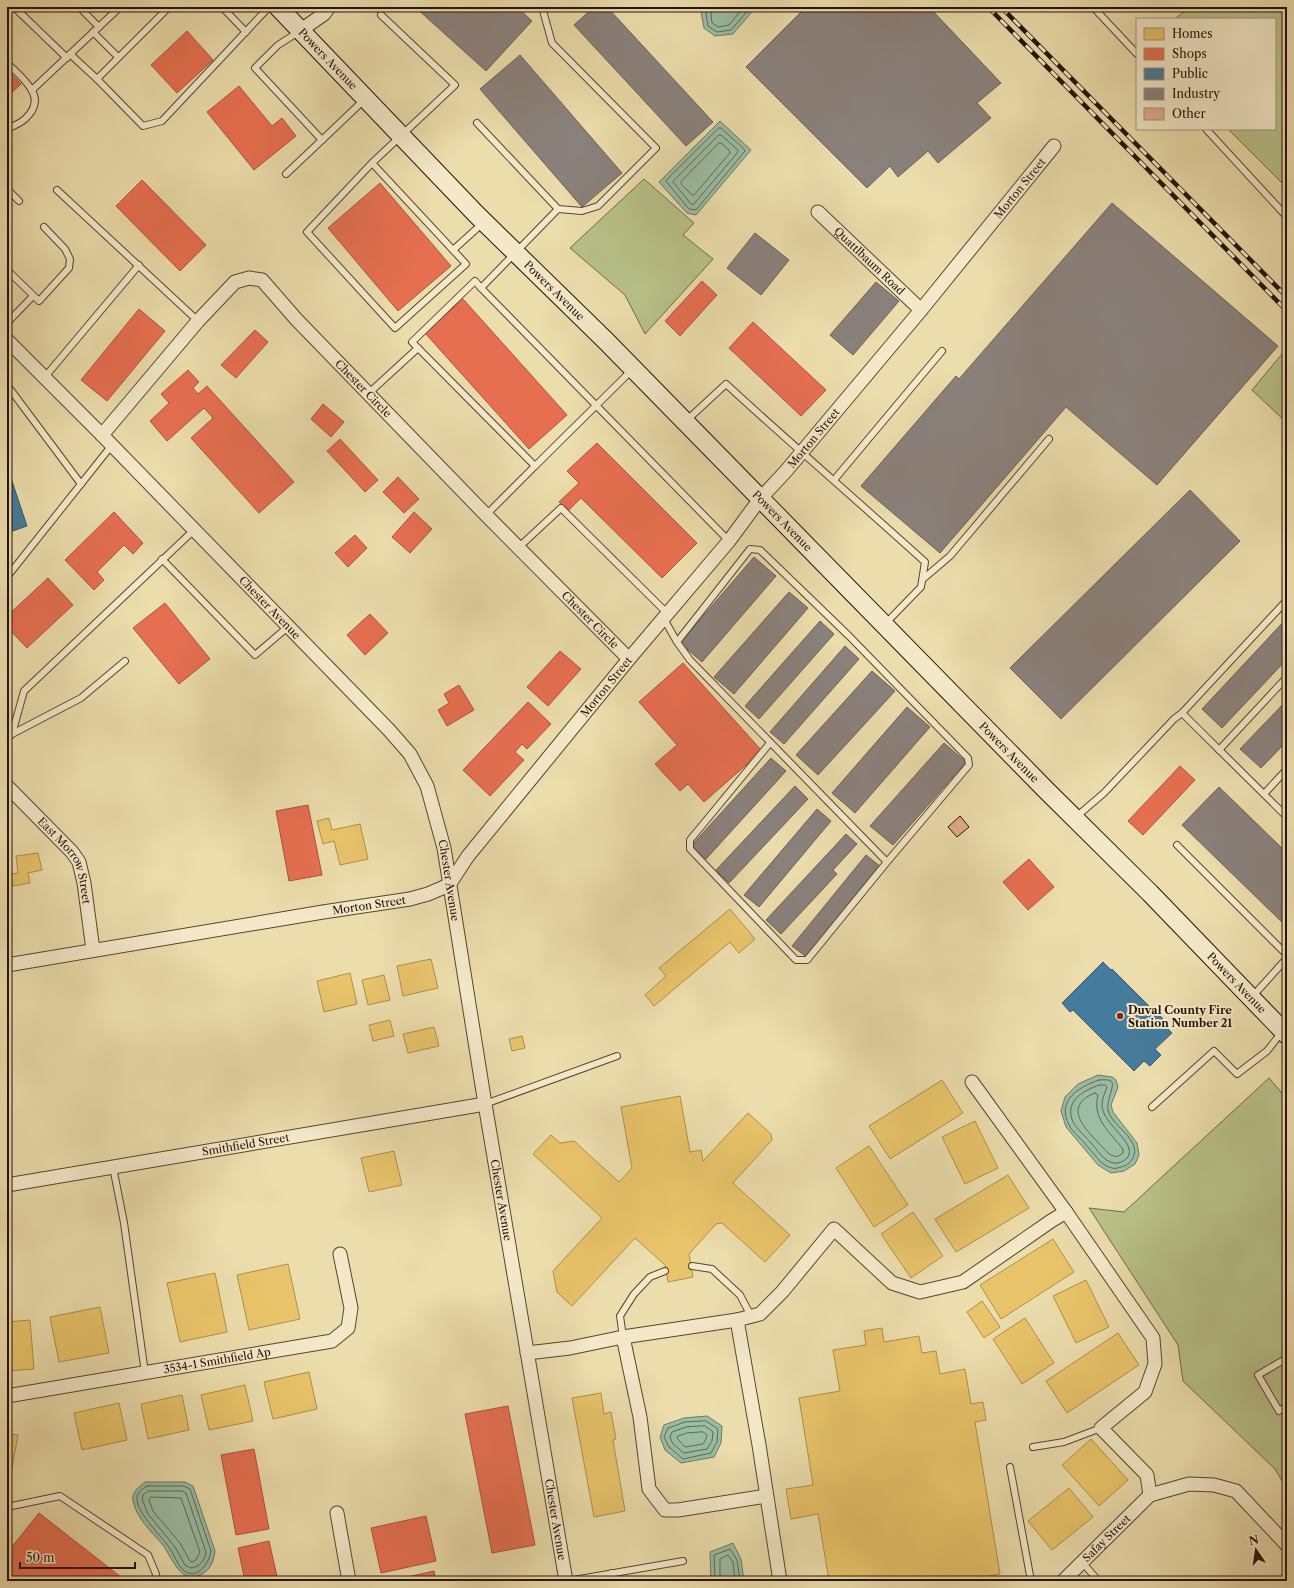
<svg xmlns="http://www.w3.org/2000/svg" width="1294" height="1588" font-family="'Libre Caslon Text',serif">
<style>
.green{fill:#b8c189;stroke:#6e6a46}
.water{fill:#9abda4;stroke:#6b7964}
.homes{fill:#e9c46a;stroke:#ae8f4b}
.shops{fill:#e76f51;stroke:#ad533a}
.public{fill:#457b9d;stroke:#3b5c6f}
.industry{fill:#8a817c;stroke:#6c6058}
.lines{fill:none;stroke-linecap:round;stroke-linejoin:round}
.shore{stroke:#606854;stroke-width:1}
.building{fill:#e5ad90;stroke:#251203}
.lane-casing{stroke:#57452d;stroke-width:8}
.street-casing{stroke:#57452d;stroke-width:15}
.secondary-casing{stroke:#251203;stroke-width:20}
.lane{stroke:#f3e9c9;stroke-width:6}
.street{stroke:#f3e9c9;stroke-width:13}
.secondary{stroke:#f3e9c9;stroke-width:18}
.rail-casing{stroke:#251203;stroke-width:4.5}
.rail{stroke:#f3e9c9;stroke-width:3;stroke-dasharray:9;stroke-linecap:butt}
.poi-dot{fill:#8f2418;stroke:#f3e9c9;stroke-width:1.5}
.labels{text-anchor:middle;dominant-baseline:central;stroke-width:4;stroke-linejoin:round;paint-order:stroke}
.street-label{font-size:11px;fill:#251203;stroke:#f3e9c9}
.poi-label{font-size:11px;font-weight:bold;fill:#251203;stroke:#f3e9c9;text-anchor:start}
</style>
<rect width="100%" height="100%" fill="#ecddac"/>
<filter id="stains"><feTurbulence type="fractalNoise" baseFrequency=".005" numOctaves="4"/><feColorMatrix values="0 0 0 0 .2 0 0 0 0 .09 0 0 0 0 .02 0 0 0 .5 -.17"/></filter>
<radialGradient id="worn" r=".72"><stop offset=".6" stop-color="#630" stop-opacity="0"/><stop offset="1" stop-color="#630" stop-opacity=".3"/></radialGradient>
<g class="green">
<polygon points="1189,7 1287,7 1287,188 1228,129 1275,129 1275,19 1175,19"/>
<polygon points="644,179 694,223 683,235 713,259 645,334 625,295 570,248"/>
<polygon points="1287,348 1287,423 1252,390"/>
<polygon points="1269,1078 1287,1099 1287,1489 1275,1469 1183,1381 1178,1345 1089,1208 1124,1212"/>
</g>
<g class="water">
<polygon points="705,7 756,7 733,34 715,36 704,28 701,12"/>
<polygon points="720,121 751,150 696,215 687,213 659,182"/>
<polygon points="1098,1075 1112,1077 1116,1080 1118,1087 1111,1105 1113,1112 1137,1143 1139,1155 1135,1164 1124,1171 1111,1173 1098,1165 1066,1127 1061,1111 1065,1097 1078,1084"/>
<polygon points="707,1416 722,1426 721,1443 714,1457 681,1463 665,1450 660,1437 664,1425 684,1418"/>
<path d="M145 1482H185L193 1486 215 1551C214 1560 211 1569 202 1574 180 1586 173 1558 162 1544 151 1531 137 1519 133 1501 131 1492 139 1487 145 1482Z"/>
<polygon points="733,1543 741,1559 744,1581 711,1581 710,1552"/>
</g>
<g class="homes">
<polygon points="329,818 332,830 360,824 368,859 340,865 334,841 323,844 317,821"/>
<polygon points="38,853 42,870 28,873 30,883 13,886 11,874 18,873 16,856"/>
<polygon points="730,909 755,939 739,953 730,942 654,1006 645,995 666,976 659,968"/>
<polygon points="431,959 438,988 403,996 397,966"/>
<polygon points="350,973 357,1004 324,1012 317,981"/>
<polygon points="384,975 390,1000 368,1005 362,980"/>
<polygon points="390,1020 394,1036 373,1041 369,1025"/>
<polygon points="434,1027 439,1046 408,1053 403,1034"/>
<polygon points="522,1036 525,1048 512,1051 509,1039"/>
<polygon points="942,1080 963,1113 890,1159 869,1126"/>
<polygon points="680,1096 690,1152 701,1150 703,1161 748,1113 771,1134 772,1140 733,1183 790,1235 765,1262 722,1223 716,1224 689,1254 693,1277 668,1282 665,1265 635,1238 572,1306 557,1292 553,1271 602,1218 533,1154 551,1135 560,1143 574,1141 619,1182 632,1168 621,1107"/>
<polygon points="975,1121 998,1168 965,1184 942,1137"/>
<polygon points="869,1146 908,1205 874,1227 836,1168"/>
<polygon points="394,1151 402,1185 369,1192 361,1158"/>
<polygon points="1008,1175 1029,1208 956,1252 935,1219"/>
<polygon points="913,1212 943,1256 911,1278 881,1234"/>
<polygon points="1053,1239 1074,1272 1001,1319 980,1285"/>
<polygon points="288,1264 300,1319 249,1330 237,1275"/>
<polygon points="215,1273 227,1332 180,1342 167,1283"/>
<polygon points="1086,1280 1109,1327 1076,1343 1053,1296"/>
<polygon points="982,1301 1000,1327 984,1338 967,1312"/>
<polygon points="100,1307 109,1353 59,1362 50,1317"/>
<polygon points="1025,1318 1054,1363 1022,1384 993,1339"/>
<polygon points="30,1320 34,1369 7,1371 7,1322"/>
<polygon points="882,1328 884,1342 919,1336 922,1353 936,1351 940,1374 965,1369 971,1404 983,1402 986,1420 975,1422 1000,1574 961,1581 829,1581 818,1514 791,1519 786,1489 813,1485 799,1398 840,1391 833,1350 866,1345 864,1331"/>
<polygon points="1118,1333 1139,1365 1067,1413 1046,1381"/>
<polygon points="309,1372 317,1409 273,1419 264,1382"/>
<polygon points="245,1385 253,1421 209,1430 201,1395"/>
<polygon points="601,1393 604,1414 611,1412 616,1439 613,1440 625,1511 594,1517 572,1398"/>
<polygon points="182,1395 189,1430 148,1439 141,1404"/>
<polygon points="119,1403 127,1440 82,1450 74,1413"/>
<polygon points="7,1433 18,1435 10,1479 7,1479"/>
<polygon points="1091,1439 1128,1480 1099,1506 1062,1465"/>
<polygon points="1069,1488 1093,1517 1052,1550 1028,1521"/>
<polygon points="660,1577 660,1581 636,1581"/>
</g>
<g class="shops">
<polygon points="30,7 39,7 34,11"/>
<polygon points="187,31 213,60 177,93 151,65"/>
<polygon points="7,70 21,84 7,97"/>
<polygon points="239,86 272,126 282,118 296,136 254,170 207,112"/>
<polygon points="142,180 206,245 180,271 116,206"/>
<polygon points="380,183 451,266 398,311 328,228"/>
<polygon points="702,281 717,295 680,336 665,321"/>
<polygon points="463,299 567,415 529,449 425,333"/>
<polygon points="139,309 165,331 107,401 81,380"/>
<polygon points="753,322 826,390 801,416 729,348"/>
<polygon points="255,330 268,342 236,378 221,365"/>
<polygon points="188,370 199,382 193,388 198,394 207,386 294,482 259,513 191,438 213,418 204,408 167,441 150,421 169,403 161,394"/>
<polygon points="323,404 344,422 331,437 311,419"/>
<polygon points="340,439 378,480 365,492 327,451"/>
<polygon points="597,443 697,543 662,578 581,498 568,511 559,502 579,483 567,471"/>
<polygon points="398,477 419,499 404,513 383,492"/>
<polygon points="114,512 143,543 133,554 124,545 97,572 104,580 94,590 65,560"/>
<polygon points="414,512 432,529 410,553 392,537"/>
<polygon points="355,535 367,548 348,567 335,553"/>
<polygon points="48,578 73,605 27,648 7,627 7,616"/>
<polygon points="165,603 210,659 179,684 133,628"/>
<polygon points="370,614 388,633 365,655 347,635"/>
<polygon points="560,651 581,669 548,706 527,687"/>
<polygon points="683,663 762,751 704,802 688,784 680,791 655,764 677,745 639,702"/>
<polygon points="459,685 474,710 447,726 438,710 449,703 444,694"/>
<polygon points="528,702 551,724 527,749 522,744 515,752 524,760 490,796 463,770"/>
<polygon points="1180,766 1195,780 1143,835 1128,821"/>
<polygon points="308,805 322,875 289,881 276,811"/>
<polygon points="1029,859 1054,887 1028,910 1003,882"/>
<polygon points="508,1406 535,1545 492,1553 465,1414"/>
<polygon points="254,1449 269,1529 236,1535 221,1455"/>
<polygon points="39,1513 126,1581 7,1581 7,1553"/>
<polygon points="426,1516 436,1561 381,1573 371,1528"/>
<polygon points="269,1541 278,1581 245,1581 238,1548"/>
<polygon points="434,1571 436,1581 390,1581"/>
</g>
<g class="public">
<polygon points="7,466 27,526 7,533"/>
<polygon points="1103,962 1111,970 1112,969 1150,1007 1149,1009 1153,1014 1156,1011 1163,1019 1161,1022 1172,1033 1155,1049 1161,1055 1150,1066 1144,1061 1134,1071 1073,1010 1070,1012 1062,1003"/>
</g>
<g class="industry">
<polygon points="415,7 517,7 532,21 486,71"/>
<polygon points="594,7 607,7 713,122 686,146 574,25"/>
<polygon points="806,7 929,7 1001,83 977,103 991,118 938,163 928,151 898,177 890,166 867,188 746,67"/>
<polygon points="520,55 622,173 582,207 480,89"/>
<polygon points="1112,203 1278,346 1157,485 1066,407 940,553 861,486 956,376 959,379"/>
<polygon points="755,233 789,260 761,295 727,268"/>
<polygon points="876,282 899,301 853,355 830,335"/>
<polygon points="1190,490 1240,541 1061,719 1010,668"/>
<polygon points="754,557 776,576 702,662 680,643"/>
<polygon points="789,592 808,608 734,694 714,677"/>
<polygon points="1287,618 1287,659 1222,728 1202,709"/>
<polygon points="820,621 834,634 759,719 745,706"/>
<polygon points="845,646 859,659 784,744 770,732"/>
<polygon points="872,671 895,691 818,775 796,755"/>
<polygon points="1287,700 1287,741 1261,768 1240,749"/>
<polygon points="907,707 930,727 855,813 832,793"/>
<polygon points="944,743 966,762 893,845 870,826"/>
<polygon points="771,758 786,771 706,859 691,846"/>
<polygon points="795,786 808,799 729,883 716,870"/>
<polygon points="1219,787 1287,853 1287,927 1182,825"/>
<polygon points="817,809 831,821 759,907 744,895"/>
<polygon points="846,834 857,844 833,870 837,874 781,934 766,920"/>
<polygon points="866,855 881,867 808,958 792,946"/>
</g>
<g class="lines">
<g class="shore">
<polyline points="708,7 706,13 708,26 717,32 731,30 751,7"/>
<polyline points="713,7 711,15 712,23 718,27 729,25 744,7"/>
<polygon points="719,128 721,128 744,149 745,151 696,210 689,209 666,181"/>
<polygon points="719,135 721,135 738,150 738,152 694,204 692,205 673,182"/>
<polygon points="719,143 721,143 729,150 730,153 694,195 692,195 681,184 681,182"/>
<path d="M1099 1080C1102 1080 1108 1079 1111 1081 1116 1084 1106 1101 1108 1110 1111 1123 1127 1131 1133 1144 1138 1154 1131 1165 1121 1167 1118 1168 1114 1169 1112 1168 1101 1166 1094 1153 1087 1146 1082 1139 1073 1133 1069 1125 1056 1100 1079 1087 1099 1080Z"/>
<path d="M1099 1085H1105L1107 1087C1105 1092 1102 1099 1102 1105 1102 1123 1133 1140 1129 1154 1128 1160 1119 1164 1114 1163 1104 1162 1097 1149 1091 1143 1086 1137 1077 1129 1073 1122 1064 1101 1083 1091 1099 1085Z"/>
<path d="M1095 1093 1098 1095C1092 1119 1109 1131 1123 1149V1153C1117 1158 1114 1157 1108 1153 1092 1135 1057 1108 1095 1093Z"/>
<polygon points="706,1421 718,1429 717,1442 711,1453 683,1459 669,1447 664,1437 668,1428 685,1422"/>
<polygon points="705,1426 713,1432 712,1441 707,1449 684,1453 673,1444 670,1437 672,1432 686,1427"/>
<polygon points="703,1432 707,1435 706,1439 703,1444 685,1447 677,1438 678,1436 687,1433"/>
<path d="M147 1486H184L190 1489 211 1551C209 1564 196 1582 182 1569 177 1564 175 1556 171 1550 162 1536 139 1516 137 1500 136 1493 142 1489 147 1486Z"/>
<path d="M149 1491H182L186 1493 206 1552C205 1560 200 1567 191 1568L185 1565 175 1547 148 1514 142 1499 143 1495Z"/>
<polygon points="151,1497 181,1498 200,1552 196,1560 192,1562 190,1561 180,1543 153,1511 149,1500"/>
<polyline points="715,1581 714,1555 730,1549 737,1560 740,1581"/>
<polyline points="720,1581 720,1559 728,1555 733,1562 735,1581"/>
</g>
</g>
<polygon class="building" points="960,816 969,827 957,837 948,827"/>
<g class="lines">
<defs>
<g id="lane">
<polyline points="14,7 67,58"/>
<polyline points="79,7 99,27"/>
<polyline points="222,7 246,32"/>
<polyline points="542,7 552,43 656,148 598,206 582,211 558,209 481,288 729,541"/>
<polyline points="1093,7 1137,54"/>
<polyline points="300,31 278,45 255,68 322,140 365,99"/>
<polyline points="93,32 118,57"/>
<polyline points="70,54 97,79 169,7"/>
<path d="M7 63C15 71 25 79 31 89 43 107 24 124 7 128"/>
<polyline points="97,79 143,126 162,121 269,7"/>
<polyline points="32,90 120,7"/>
<polyline points="477,123 558,209"/>
<polyline points="1206,129 1287,217"/>
<polyline points="372,163 466,264 395,328 307,232 372,163 455,85 381,15"/>
<polyline points="286,174 322,140"/>
<polyline points="7,189 19,201"/>
<polyline points="57,190 198,321"/>
<polyline points="453,250 483,223"/>
<polyline points="7,270 39,301 69,268 70,259 65,249 44,227"/>
<polyline points="481,288 475,281 412,342 535,466 632,370"/>
<polyline points="7,323 33,296"/>
<polyline points="44,378 139,265"/>
<polyline points="7,385 81,484"/>
<polyline points="369,393 418,348"/>
<path d="M686 421 726 384C791 444 859 502 925 562L921 587 885 624"/>
<polyline points="834,480 942,351"/>
<polyline points="486,515 535,466"/>
<polyline points="518,548 561,508 668,614"/>
<polyline points="162,559 255,655 289,626"/>
<polyline points="7,577 112,445"/>
<polyline points="923,579 950,556 1049,439"/>
<polyline points="1287,600 1182,713 1287,817"/>
<polyline points="664,619 677,642 690,660 887,862 969,765 968,758 849,636 760,550 750,549 677,642"/>
<polyline points="12,734 81,698 125,661"/>
<polyline points="7,739 12,734 24,691 194,530"/>
<polyline points="770,743 690,840 690,849 796,960 807,960 887,862"/>
<polyline points="1219,750 1287,677"/>
<polyline points="1264,794 1287,769"/>
<polyline points="1076,817 1104,793 1174,719 1182,713"/>
<polyline points="1177,845 1287,955"/>
<polyline points="1252,997 1287,958"/>
<polyline points="485,1104 617,1056"/>
<polyline points="1152,1107 1214,1051 1237,1074 1267,1051 1282,1032"/>
<polyline points="113,1167 124,1223 145,1373"/>
<polyline points="692,1266 712,1269 740,1295 751,1316"/>
<polyline points="623,1337 620,1316 634,1294 650,1277 665,1271"/>
<polyline points="1287,1358 1258,1375 1279,1411 1287,1406"/>
<polyline points="1033,1447 1064,1442 1101,1428"/>
<polyline points="1010,1467 1031,1581"/>
<polyline points="7,1507 60,1496 148,1555 156,1574 155,1581"/>
<polyline points="1082,1562 1095,1577 1096,1581"/>
<polyline points="612,1573 613,1581"/>
<polyline points="568,1581 683,1561"/>
</g>
<g id="street">
<polyline points="301,30 324,14 329,7"/>
<path id="s1" d="M818 212 921 310"/>
<path id="s2" d="M7 340 102 435 389 730 410 754 427 786 444 848 485 1104 566 1581"/>
<path id="s3" d="M102 435 198 321 235 282 249 278 262 280 296 319 486 515 629 659"/>
<path id="s4" d="M7 786 72 852 79 862 84 883 93 950"/>
<path id="s5" d="M7 965 323 912 410 899 428 894 449 885 468 856 629 659 729 541 760 499 786 471 921 310 1054 146"/>
<polyline points="972,1082 1066,1212"/>
<path id="s6" d="M7 1185 485 1104"/>
<polyline points="737,1320 623,1337 640,1417 649,1489 665,1510 678,1510 766,1496"/>
<polyline points="527,1353 570,1348 623,1337"/>
<path id="s7" d="M7 1396 332 1341 348 1328 351 1308 340 1254"/>
<polyline points="337,1513 349,1581"/>
<polyline points="780,1581 759,1445 737,1320 760,1314 782,1292 834,1229 892,1283 920,1292 963,1282 1051,1221 1066,1212 1153,1338 1155,1364 1145,1392 1101,1428 1147,1475 1150,1495"/>
<path id="s8" d="M1063 1581 1150 1495 1189 1484 1214 1485 1236 1491 1287 1545"/>
</g>
<g id="secondary">
<path id="s9" d="M278 7 476 214 606 341 1045 789 1150 893 1287 1035"/>
</g>
</defs>
<use href="#lane" class="lane-casing"/>
<use href="#street" class="street-casing"/>
<use href="#secondary" class="secondary-casing"/>
<use href="#lane" class="lane"/>
<use href="#street" class="street"/>
<use href="#secondary" class="secondary"/>
<defs>
<g id="rail">
<polyline points="988,7 1287,311"/>
<polyline points="1001,7 1287,297"/>
</g>
</defs>
<use href="#rail" class="rail-casing"/>
<use href="#rail" class="rail"/>
</g>
<circle class="poi-dot" cx="1120" cy="1016" r="4"/>
<g class="labels">
<g class="street-label">
<text stroke="none"><textPath href="#s9" startOffset="72">Powers Avenue</textPath></text>
<text stroke="none"><textPath href="#s5" startOffset="1351">Morton Street</textPath></text>
<text stroke="none"><textPath href="#s1" startOffset="71">Quattlbaum Road</textPath></text>
<text stroke="none"><textPath href="#s9" startOffset="396">Powers Avenue</textPath></text>
<text stroke="none"><textPath href="#s3" startOffset="379">Chester Circle</textPath></text>
<text stroke="none"><textPath href="#s5" startOffset="1027">Morton Street</textPath></text>
<text stroke="none"><textPath href="#s9" startOffset="720">Powers Avenue</textPath></text>
<text stroke="none"><textPath href="#s2" startOffset="375">Chester Avenue</textPath></text>
<text stroke="none"><textPath href="#s3" startOffset="703">Chester Circle</textPath></text>
<text stroke="none"><textPath href="#s5" startOffset="703">Morton Street</textPath></text>
<text stroke="none"><textPath href="#s9" startOffset="1044">Powers Avenue</textPath></text>
<text stroke="none"><textPath href="#s4" startOffset="97">East Morrow Street</textPath></text>
<text stroke="none"><textPath href="#s2" startOffset="711">Chester Avenue</textPath></text>
<text stroke="none"><textPath href="#s5" startOffset="367">Morton Street</textPath></text>
<text stroke="none"><textPath href="#s9" startOffset="1368">Powers Avenue</textPath></text>
<text stroke="none"><textPath href="#s6" startOffset="242">Smithfield Street</textPath></text>
<text stroke="none"><textPath href="#s2" startOffset="1035">Chester Avenue</textPath></text>
<text stroke="none"><textPath href="#s7" startOffset="213">3534-1 Smithfield Ap</textPath></text>
<text stroke="none"><textPath href="#s2" startOffset="1359">Chester Avenue</textPath></text>
<text stroke="none"><textPath href="#s8" startOffset="61">Safay Street</textPath></text>
</g>
<g class="poi-label">
<text x="1128" y="1010">Duval County Fire<tspan x="1128" dy="13">Station Number 21</tspan></text>
</g>
</g>
<rect width="1294" height="1588" fill="none" stroke="#ecddac" stroke-width="24"/>
<rect x="8" y="8" width="1278" height="1572" fill="none" stroke="#251203" stroke-width="2"/>
<rect x="12" y="12" width="1270" height="1564" fill="none" stroke="#251203"/>
<rect x="1136" y="18" width="140" height="112" fill="#f3e9c9" stroke="#a1937a"/>
<rect x="1144" y="28" width="20" height="12" fill="#e9c46a" stroke="#a1937a"/>
<text x="1172" y="38" font-size="12" fill="#251203">Homes</text>
<rect x="1144" y="48" width="20" height="12" fill="#e76f51" stroke="#a1937a"/>
<text x="1172" y="58" font-size="12" fill="#251203">Shops</text>
<rect x="1144" y="68" width="20" height="12" fill="#457b9d" stroke="#a1937a"/>
<text x="1172" y="78" font-size="12" fill="#251203">Public</text>
<rect x="1144" y="88" width="20" height="12" fill="#8a817c" stroke="#a1937a"/>
<text x="1172" y="98" font-size="12" fill="#251203">Industry</text>
<rect x="1144" y="108" width="20" height="12" fill="#e5ad90" stroke="#a1937a"/>
<text x="1172" y="118" font-size="12" fill="#251203">Other</text>
<g transform="translate(1256 1550) rotate(347)" stroke="#f3e9c9" stroke-width="3" paint-order="stroke">
<path d="M0-3L7 15L0 10L-7 15Z" fill="#251203"/>
<text y="-6" font-size="11" font-weight="bold" text-anchor="middle" fill="#251203">N</text>
</g>
<path d="M20 1562v6h115v-6" fill="none" stroke="#251203" stroke-width="2"/>
<text x="26" y="1562" font-size="12" fill="#251203" stroke="#f3e9c9" stroke-width="3" paint-order="stroke">50 m</text>
<rect width="100%" height="100%" filter="url(#stains)"/>
<rect width="100%" height="100%" fill="url(#worn)"/>
</svg>
